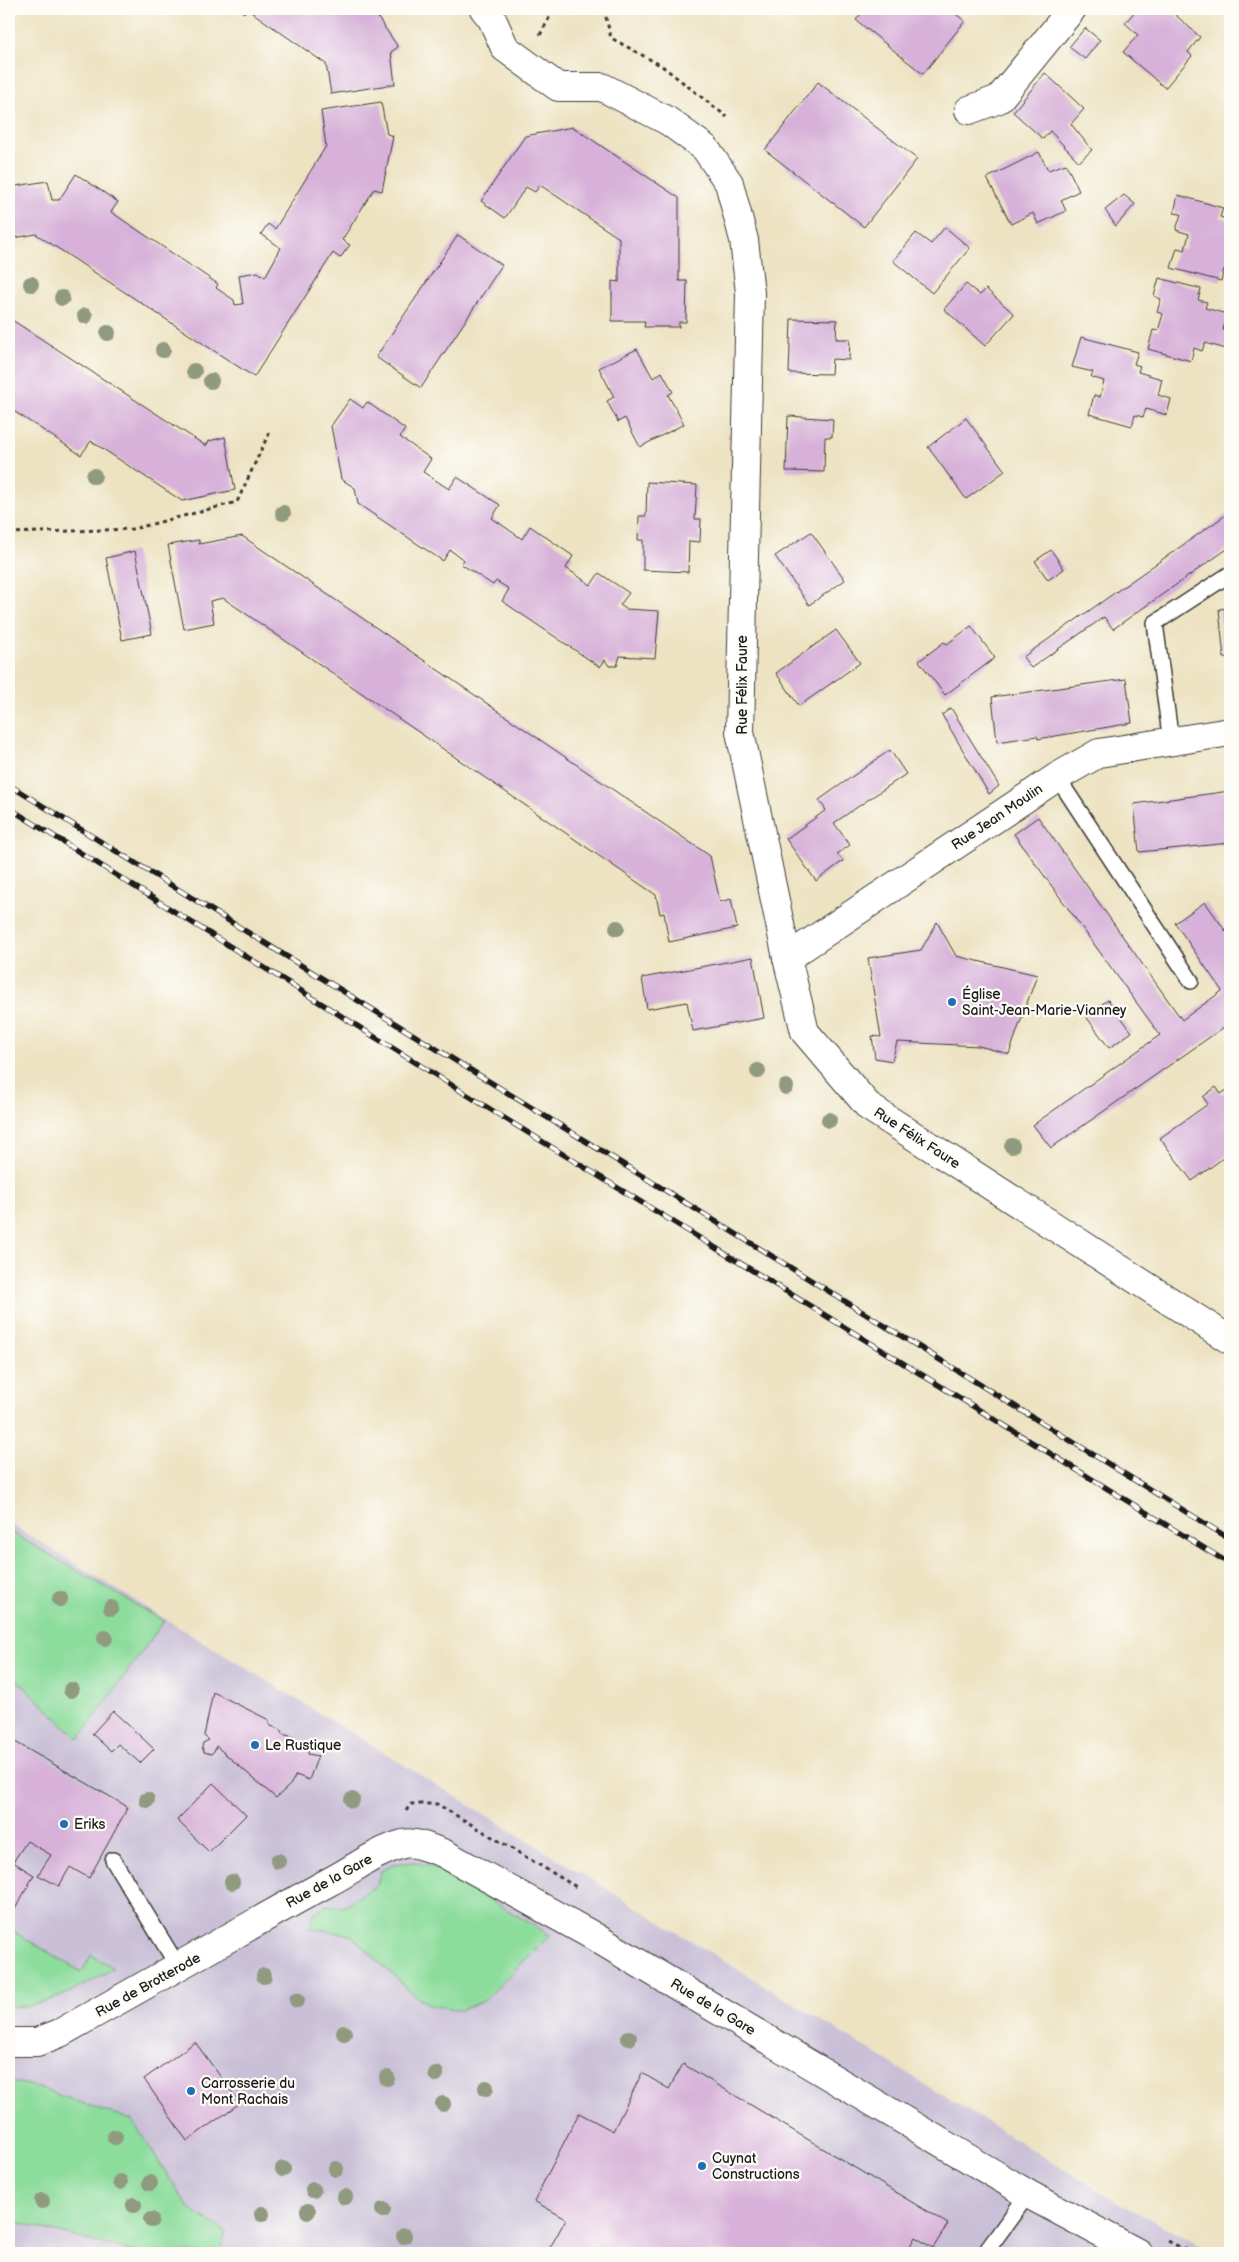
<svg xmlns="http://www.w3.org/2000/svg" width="1239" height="2262" font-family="'Balsamiq Sans',sans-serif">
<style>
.industrial{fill:#c9bfd7}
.green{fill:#8cdc9c;stroke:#547c5c}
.building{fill:#d7b1d9}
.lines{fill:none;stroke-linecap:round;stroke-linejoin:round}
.lane-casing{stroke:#3b3a35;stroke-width:18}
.street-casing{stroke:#3b3a35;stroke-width:30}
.secondary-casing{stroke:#3b3a35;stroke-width:30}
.path{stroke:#3b3a35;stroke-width:3;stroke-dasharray:4 4;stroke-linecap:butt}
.lane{stroke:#fff;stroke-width:15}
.street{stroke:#fff;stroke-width:28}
.secondary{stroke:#fff;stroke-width:28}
.rail-casing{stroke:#1c1c1c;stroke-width:5.5}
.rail{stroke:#fdfcf7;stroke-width:4;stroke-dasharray:11;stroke-linecap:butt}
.tree{fill:#909a7f}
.poi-dot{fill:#1f6fb2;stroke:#fdfcf7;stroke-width:2}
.labels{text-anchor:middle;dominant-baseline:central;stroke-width:4.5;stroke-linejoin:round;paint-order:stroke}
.street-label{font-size:14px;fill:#1c1c1c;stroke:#fdfcf7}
.poi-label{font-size:14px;fill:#1c1c1c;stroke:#fdfcf7;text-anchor:start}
</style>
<rect width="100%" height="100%" fill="#fdfcf7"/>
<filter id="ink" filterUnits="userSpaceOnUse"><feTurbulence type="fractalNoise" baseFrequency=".02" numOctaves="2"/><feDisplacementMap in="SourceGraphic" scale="10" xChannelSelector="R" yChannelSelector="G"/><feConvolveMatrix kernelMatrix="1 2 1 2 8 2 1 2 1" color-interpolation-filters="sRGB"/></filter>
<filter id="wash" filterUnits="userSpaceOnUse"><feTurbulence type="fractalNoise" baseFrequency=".0096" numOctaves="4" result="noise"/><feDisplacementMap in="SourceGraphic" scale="20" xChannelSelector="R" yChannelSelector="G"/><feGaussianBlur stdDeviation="1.12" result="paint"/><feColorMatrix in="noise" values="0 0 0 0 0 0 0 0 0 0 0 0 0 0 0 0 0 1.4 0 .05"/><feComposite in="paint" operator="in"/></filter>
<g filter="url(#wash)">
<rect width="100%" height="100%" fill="#ede3c2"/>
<polygon class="industrial" points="9,1523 1119,2203 1216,2253 9,2253"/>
<g class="green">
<polygon points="9,1531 164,1621 79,1739 17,1680 9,1692"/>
<polygon points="415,1862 436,1868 550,1935 484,2001 461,2010 430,2005 414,1995 351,1935 311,1928 313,1914 326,1905 342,1907 377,1885 381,1871 393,1864"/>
<path d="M9 1929 82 1972 91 1955 114 1968C84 1985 45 2010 9 2006Z"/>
<polygon points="9,2081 29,2085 132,2120 189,2208 226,2232 219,2253 139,2253 9,2220"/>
</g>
<g id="blocks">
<g class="building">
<polygon points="239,9 372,9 398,47 391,52 395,84 331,94 326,64 247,9 244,13"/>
<polygon points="865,9 949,9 965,21 923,74 856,20"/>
<polygon points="1137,9 1169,9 1200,37 1188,52 1192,56 1165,88 1123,52 1138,35 1125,23"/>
<polygon points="1085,28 1100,40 1085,59 1069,47"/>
<polygon points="1045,73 1084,109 1071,124 1092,150 1079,162 1050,131 1043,139 1013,112"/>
<polygon points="818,82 917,159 864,227 765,150"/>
<polygon points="381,102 387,134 393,136 382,191 374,189 342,240 350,245 340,258 333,253 254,377 36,234 9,239 9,187 48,181 52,200 59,200 76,174 118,202 111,212 218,284 216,288 234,300 235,305 243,304 239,275 258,272 265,277 281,248 261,234 268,224 275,229 326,146 321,111"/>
<polygon points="573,127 679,198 679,281 687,281 686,322 679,322 679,327 644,327 645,321 612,321 612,281 619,282 619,238 540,185 535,192 526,187 505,218 481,201 525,136"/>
<polygon points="1039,152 1048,170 1066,164 1079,191 1061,200 1066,211 1038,224 1033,213 1011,224 987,178"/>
<polygon points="1124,195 1135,204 1116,226 1105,210"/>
<polygon points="1178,195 1223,208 1220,217 1229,220 1227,227 1230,228 1230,271 1224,269 1221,281 1171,268 1177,248 1185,250 1189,234 1176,230 1181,214 1174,213"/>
<polygon points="945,227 970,248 932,293 893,261 916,233 931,244"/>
<polygon points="458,235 502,265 421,388 376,357"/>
<polygon points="1159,278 1201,289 1198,300 1207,302 1205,308 1227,314 1223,330 1230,332 1226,349 1205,343 1202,351 1194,348 1191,361 1148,349 1153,330 1158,331 1163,314 1157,312 1161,299 1154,296"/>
<polygon points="966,284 980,295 986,289 1014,314 985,346 944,309"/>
<polygon points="9,318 206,446 209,441 225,437 235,490 182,501 91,441 81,455 9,408"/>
<polygon points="791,319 837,320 836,339 850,339 849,360 832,359 831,374 789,373"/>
<polygon points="1081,337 1138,352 1134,364 1140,366 1138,372 1162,379 1158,395 1171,399 1167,415 1146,409 1143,417 1135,415 1132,426 1089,414 1094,395 1100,397 1104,381 1091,377 1093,372 1072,367"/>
<polygon points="637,349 653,378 662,372 673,392 668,395 684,424 640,447 625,418 618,422 607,401 614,397 599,368"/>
<polygon points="350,399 363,408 367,402 405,429 400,437 431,459 423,472 449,489 457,477 500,505 492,518 522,539 530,526 573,556 566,568 591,585 599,573 629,593 620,605 626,609 659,611 655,658 620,656 617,666 609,666 605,660 600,667 502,601 509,589 496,581 493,585 461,564 464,560 450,550 443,561 358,504 355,488 341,479 331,426"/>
<polygon points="788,416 833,419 832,437 825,437 824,472 786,471"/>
<polygon points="966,418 1005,471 966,499 928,447"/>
<polygon points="647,482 697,485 695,519 701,519 700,542 689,541 688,572 643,570 643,540 638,540 639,516 646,516"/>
<polygon points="1230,512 1230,547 1113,629 1104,617 1031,668 1023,657"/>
<polygon points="811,532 845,580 809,605 775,556"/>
<polygon points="242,536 710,856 720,902 731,899 737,928 669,942 664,913 660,914 656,895 223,598 210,601 214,623 184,629 168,545 199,540 199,544"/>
<polygon points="1051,550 1064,569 1048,580 1035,561"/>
<polygon points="135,551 152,634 122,640 106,558"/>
<polygon points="1230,608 1230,657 1224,658 1219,609"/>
<polygon points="971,626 995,658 945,695 919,661 944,642 947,644"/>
<polygon points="836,630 860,663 799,706 776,673"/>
<polygon points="1126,679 1132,723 1038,739 1037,736 997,742 992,697"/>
<polygon points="951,708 999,786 989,794 942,715"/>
<polygon points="890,750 906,774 834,823 850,845 837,854 843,861 816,881 786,839 826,810 819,800"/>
<polygon points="1230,791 1230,843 1139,852 1134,804"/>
<polygon points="1038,817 1182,1020 1222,991 1175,923 1205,902 1230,937 1230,1023 1051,1148 1033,1125 1160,1035 1014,834"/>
<polygon points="937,922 956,956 1037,975 1009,1054 979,1046 897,1042 892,1061 875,1058 872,1036 881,1037 868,958 921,950"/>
<polygon points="753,957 764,1018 693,1031 687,1002 647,1009 642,978"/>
<polygon points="1108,1000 1132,1032 1109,1048 1085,1015"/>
<polygon points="1216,1087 1221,1094 1230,1088 1230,1153 1192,1181 1160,1138 1208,1104 1203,1097"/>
<polygon points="213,1692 269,1720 269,1725 281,1730 282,1734 294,1737 294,1742 309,1745 308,1754 318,1756 309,1780 296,1775 290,1785 276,1798 216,1746 215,1750 211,1754 204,1752 202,1747 203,1743 209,1740 204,1736"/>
<polygon points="113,1711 154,1749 140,1763 118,1744 111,1751 92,1734"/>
<polygon points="10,1739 128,1807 89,1878 70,1867 59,1886 38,1875 51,1855 27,1841 13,1862 34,1875 9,1920 9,1742"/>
<polygon points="213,1783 246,1815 209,1852 177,1820"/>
<polygon points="195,2042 240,2103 187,2141 144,2079"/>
<polygon points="683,2064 948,2224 933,2248 915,2237 906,2253 547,2253 566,2219 534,2201 579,2113 613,2131 642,2073 669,2089"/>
</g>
</g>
</g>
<g filter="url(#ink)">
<use href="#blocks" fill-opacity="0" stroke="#3b3a35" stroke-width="1"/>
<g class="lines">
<defs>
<g id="lane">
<polyline points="1171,742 1155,623 1230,574"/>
<polyline points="1057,777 1191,981"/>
<polyline points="113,1860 179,1968"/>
<polyline points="985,2253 1028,2194"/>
</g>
<g id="street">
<polyline points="969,110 999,99 1072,9"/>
<polyline points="787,958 1057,777 1099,753 1230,732"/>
<path d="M9 2042H37L60 2033C150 1983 239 1931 329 1882 354 1869 375 1852 403 1844 416 1841 431 1849 443 1853L588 1933 1028 2194 1138 2253"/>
</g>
<polyline id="secondary" points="484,9 492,19 505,48 558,87 602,87 668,121 705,148 729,183 744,240 750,293 740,732 787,958 805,1032 869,1107 1230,1340"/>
</defs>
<use href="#lane" class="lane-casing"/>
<use href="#street" class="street-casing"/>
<use href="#secondary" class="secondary-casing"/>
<g class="path">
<polyline points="604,9 611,38 662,66 727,117"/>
<polyline points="540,35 554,9"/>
<polyline points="9,533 133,529 237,502 269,433"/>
<polyline points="406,1811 411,1804 437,1804 578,1888"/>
<polyline points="1168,2241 1192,2253"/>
</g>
<use href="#lane" class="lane"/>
<use href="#street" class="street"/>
<use href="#secondary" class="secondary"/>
<defs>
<g id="rail">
<polyline points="9,785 1230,1539"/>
<polyline points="9,808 509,1121 1230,1564"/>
</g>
</defs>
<use href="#rail" class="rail-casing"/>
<use href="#rail" class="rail"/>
</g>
<g class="tree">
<circle cx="31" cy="284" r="8"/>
<circle cx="62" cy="298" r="8"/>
<circle cx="85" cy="316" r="8"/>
<circle cx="108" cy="333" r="8"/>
<circle cx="163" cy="350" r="8"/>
<circle cx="194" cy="371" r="8"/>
<circle cx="211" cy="381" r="8"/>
<circle cx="94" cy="476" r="8"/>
<circle cx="283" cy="513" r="8"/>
<circle cx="617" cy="928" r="8"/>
<circle cx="758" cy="1071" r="8"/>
<circle cx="786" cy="1087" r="8"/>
<circle cx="829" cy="1120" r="8"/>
<circle cx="1012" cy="1146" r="8"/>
<circle cx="60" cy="1599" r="8"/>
<circle cx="111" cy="1608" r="8"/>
<circle cx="105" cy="1638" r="8"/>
<circle cx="71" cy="1690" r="8"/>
<circle cx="147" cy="1800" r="8"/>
<circle cx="352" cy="1800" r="8"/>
<circle cx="278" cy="1861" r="8"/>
<circle cx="232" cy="1882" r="8"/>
<circle cx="264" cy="1976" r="8"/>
<circle cx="297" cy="2000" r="8"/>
<circle cx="344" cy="2033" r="8"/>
<circle cx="629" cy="2038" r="8"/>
<circle cx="436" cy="2074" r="8"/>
<circle cx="387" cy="2078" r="8"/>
<circle cx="486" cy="2088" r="8"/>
<circle cx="443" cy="2104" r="8"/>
<circle cx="115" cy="2137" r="8"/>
<circle cx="283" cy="2169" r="8"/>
<circle cx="336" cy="2169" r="8"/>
<circle cx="120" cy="2182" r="8"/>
<circle cx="150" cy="2183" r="8"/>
<circle cx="313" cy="2190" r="8"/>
<circle cx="345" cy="2197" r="8"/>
<circle cx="42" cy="2201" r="8"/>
<circle cx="134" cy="2205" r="8"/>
<circle cx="383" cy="2210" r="8"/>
<circle cx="308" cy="2211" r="8"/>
<circle cx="262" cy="2214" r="8"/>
<circle cx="151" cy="2220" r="8"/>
<circle cx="404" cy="2236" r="8"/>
</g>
</g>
<g class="poi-dot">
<circle cx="952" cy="1002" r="5"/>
<circle cx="255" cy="1745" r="5"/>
<circle cx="64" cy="1824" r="5"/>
<circle cx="191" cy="2091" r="5"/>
<circle cx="702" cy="2166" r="5"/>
</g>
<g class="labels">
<g class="street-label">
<text transform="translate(742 685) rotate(-90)">Rue Félix Faure</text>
<text transform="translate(997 817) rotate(-34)">Rue Jean Moulin</text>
<text transform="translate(917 1138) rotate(33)">Rue Félix Faure</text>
<text transform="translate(329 1881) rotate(-29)">Rue de la Gare</text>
<text transform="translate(148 1985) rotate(-29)">Rue de Brotterode</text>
<text transform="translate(713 2007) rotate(31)">Rue de la Gare</text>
</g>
<g class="poi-label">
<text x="962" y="994">Église<tspan x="962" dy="16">Saint-Jean-Marie-Vianney</tspan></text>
<text x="265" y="1745">Le Rustique</text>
<text x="74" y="1824">Eriks</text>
<text x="201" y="2083">Carrosserie du<tspan x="201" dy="16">Mont Rachais</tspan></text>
<text x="712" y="2158">Cuynat<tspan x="712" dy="16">Constructions</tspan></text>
</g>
</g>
<rect width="1239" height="2262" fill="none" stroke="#fdfcf7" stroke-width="30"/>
</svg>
